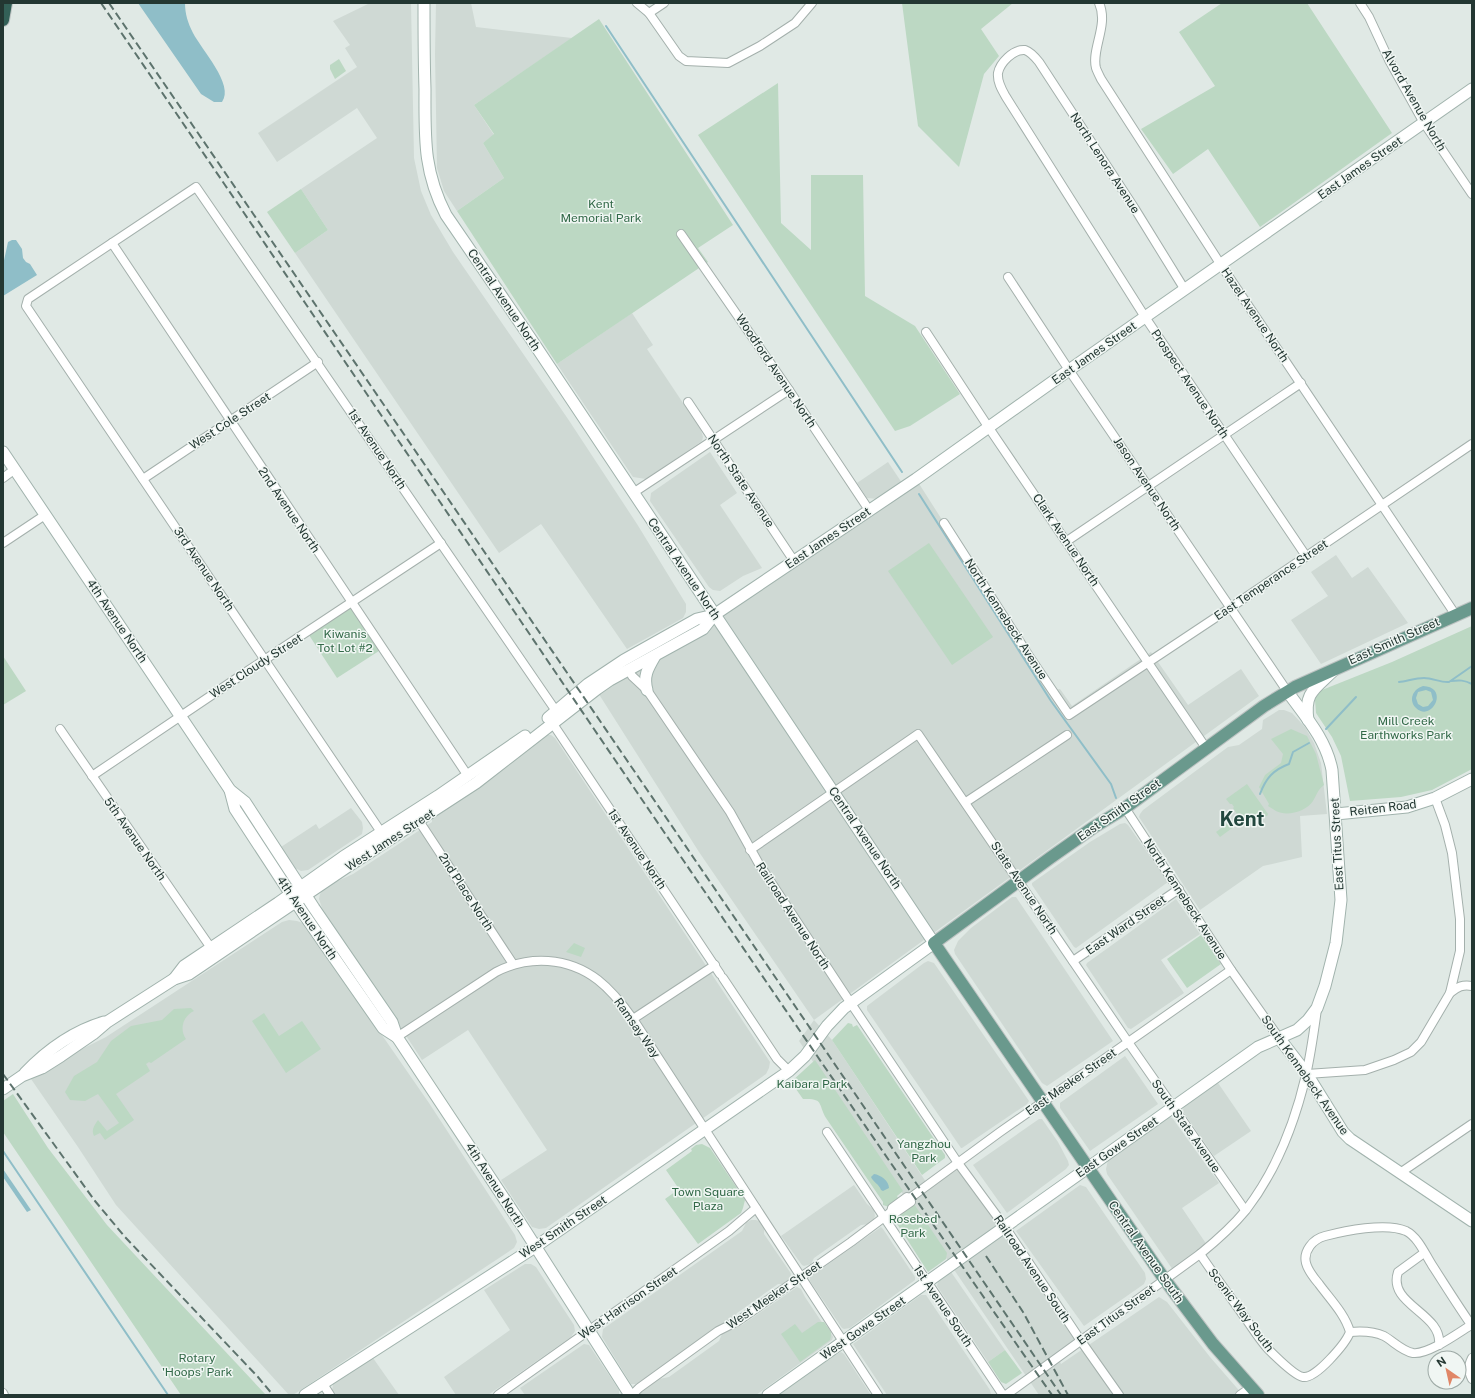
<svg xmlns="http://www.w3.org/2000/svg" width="1475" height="1398" font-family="'Public Sans',sans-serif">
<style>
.built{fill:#cfd9d4}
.green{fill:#bcd8c3}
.water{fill:#8fbec8;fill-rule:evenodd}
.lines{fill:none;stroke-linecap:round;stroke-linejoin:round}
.stream{stroke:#8fbec8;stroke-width:2}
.street-casing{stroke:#a4b0ac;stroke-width:10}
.secondary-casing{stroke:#a1b3ad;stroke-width:13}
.primary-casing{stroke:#bdc3c2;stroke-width:14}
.highway-casing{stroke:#bdc3c2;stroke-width:14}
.street{stroke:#fff;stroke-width:8}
.secondary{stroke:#fff;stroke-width:11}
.primary{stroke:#6a998d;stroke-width:12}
.highway{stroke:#336057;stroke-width:12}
.rail{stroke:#5d736d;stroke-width:2;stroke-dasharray:8 4;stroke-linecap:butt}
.labels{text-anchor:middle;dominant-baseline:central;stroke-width:3;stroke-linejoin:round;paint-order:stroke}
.street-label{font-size:12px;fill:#233732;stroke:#f0f6f3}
.park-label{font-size:12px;fill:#326948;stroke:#f0f6f3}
.town-label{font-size:20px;font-weight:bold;fill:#22473e;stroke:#f0f6f3}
</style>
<rect width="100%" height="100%" fill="#e0e9e5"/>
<g class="built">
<polygon points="370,3 411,3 414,158 421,191 431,215 453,252 568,419 637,524 686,604 686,612 683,618 627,649 541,524 499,553 295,253 328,230 301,189 377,138 357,108 277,162 258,133 357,67 345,48 350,45 333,21"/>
<polygon points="436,3 471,3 476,27 572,38 474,105 494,135 483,143 504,178 457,211 444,191 437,168 435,54"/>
<polygon points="632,313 653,345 647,349 701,430 703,437 702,441 646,479 633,477 557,364"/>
<polygon points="710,452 737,493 720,505 762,568 743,576 720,591 713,590 709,587 650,501 651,493"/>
<polygon points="888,462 902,483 878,499 867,498 857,483"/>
<polygon points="916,479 1029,656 1052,690 1060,689 1072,706 1151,652 1188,705 1241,669 1259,696 814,1020 832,1040 928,1185 958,1163 1081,1341 1058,1357 1061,1364 1159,1297 1167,1302 1210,1357 1243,1395 1039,1395 799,1041 814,1020 699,852 595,688 714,615"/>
<polygon points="1336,555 1352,578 1368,567 1408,623 1321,664 1291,620 1328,596 1311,572"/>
<polygon points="1279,710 1284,710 1292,713 1305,727 1314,743 1321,763 1327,814 1300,816 1302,857 1263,866 1200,910 1139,817 1140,814 1143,810 1228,747 1239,745 1262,729 1263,720"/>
<polygon points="544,735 551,735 555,738 770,1062 769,1068 766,1074 546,1228 539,1229 532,1227 501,1180 547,1150 468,1030 422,1060 322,908 319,899 320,894 324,889 329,885 353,874 432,822 432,817"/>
<polygon points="351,808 362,822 363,828 362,834 308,870 301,871 295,868 281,847 316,824 319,829"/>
<polygon points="1125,823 1128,825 1168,882 1076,948 1074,947 1032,885 1032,883 1090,842 1120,824"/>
<polygon points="1012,897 1016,897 1113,1041 1047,1086 1042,1083 955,954 954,950 958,941 971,928"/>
<polygon points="1176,899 1200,934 1161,960 1184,993 1131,1029 1128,1028 1086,965 1087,963"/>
<polygon points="289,920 297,921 305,924 429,1103 515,1235 517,1242 514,1248 293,1395 289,1395 116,1205 78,1147 31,1079 78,1051 106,1037 282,922"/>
<polygon points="928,961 934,963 1029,1101 1027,1104 962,1148 961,1148 867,1010 867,1006 924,963"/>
<polygon points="1125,1056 1158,1104 1090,1151 1060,1108 1060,1103"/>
<polygon points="1218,1083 1251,1131 1214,1156 1184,1113 1183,1109 1184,1107"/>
<polygon points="1170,1117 1173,1119 1219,1183 1182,1208 1207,1245 1173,1270 1107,1174 1106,1169 1108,1160"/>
<polygon points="1039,1119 1042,1119 1058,1142 1068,1161 1069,1165 1066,1169 1007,1213 973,1165"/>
<polygon points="854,1185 867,1204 874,1210 875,1216 873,1221 869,1224 861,1225 814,1258 811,1264 804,1266 802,1265 781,1236"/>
<polygon points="1080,1185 1086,1187 1145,1273 1146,1279 1144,1284 1084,1326 1016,1231"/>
<polygon points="751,1220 756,1220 759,1221 764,1229 764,1234 790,1272 791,1274 790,1281 785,1284 778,1284 737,1313 733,1319 717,1327 638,1383 636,1384 631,1384 602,1337 603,1329 742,1231 746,1223"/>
<polygon points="881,1227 883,1229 915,1277 915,1280 850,1328 844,1329 842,1328 810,1281 810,1277"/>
<polygon points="525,1264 531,1264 536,1267 574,1325 575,1331 571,1337 488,1395 456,1395 444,1377 510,1330 484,1290"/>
<polygon points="951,1272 1005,1350 988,1362 937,1286 938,1282"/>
<polygon points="797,1287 801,1289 805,1297 821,1321 829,1329 833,1337 832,1340 756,1395 639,1395 640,1393 659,1379 669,1377 719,1341 722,1334 742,1325"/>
<polygon points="921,1295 926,1295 990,1390 991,1395 887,1395 853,1344"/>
<polygon points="584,1344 589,1345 619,1390 619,1395 525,1395 520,1388"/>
<polygon points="841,1352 844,1354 871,1395 779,1395 834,1356"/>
<polygon points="373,1358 399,1395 335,1395 332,1391 333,1384"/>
</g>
<g class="green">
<polygon points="902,3 1013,3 981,29 999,56 984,74 959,167 918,126"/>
<polygon points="1222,3 1307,3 1392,133 1260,227 1208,149 1173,174 1141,129 1215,86 1179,32"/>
<polygon points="599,19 733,225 698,248 708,262 557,364 457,211 504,178 483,143 494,134 474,105"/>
<polygon points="339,59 346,71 335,79 330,69 330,65"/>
<polygon points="778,83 781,223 811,250 811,175 863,175 865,296 915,326 960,394 910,426 895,431 698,135"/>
<polygon points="301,189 328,230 295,253 267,212"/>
<polygon points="929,543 993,637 952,665 888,571"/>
<polygon points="352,603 382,649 337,678 307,632"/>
<polygon points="1472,626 1472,769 1432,790 1401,797 1350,801 1341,756 1332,737 1316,713 1315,700 1317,692 1392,662"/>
<polygon points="3,656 26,691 3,705"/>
<path d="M1291 729 1307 736 1316 754 1324 785C1316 792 1318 793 1313 801 1307 811 1287 817 1276 811 1274 810 1271 808 1268 806L1269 804 1259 787 1265 775 1281 763 1283 754 1271 739Z"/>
<polygon points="1247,784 1268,814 1267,816 1246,823 1243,823 1233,808 1234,807 1232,804 1230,804 1226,799"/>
<polygon points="1231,821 1235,826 1220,837 1216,832"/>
<polygon points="1201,935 1221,964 1187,988 1167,959"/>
<polygon points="574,943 585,948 581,957 566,952"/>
<path d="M191 1008 194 1011C183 1016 179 1029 186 1039L151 1063 149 1062 146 1064 150 1071 116 1094 134 1120 105 1140 100 1133 94 1136C91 1130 94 1126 98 1120L107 1131 119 1123 98 1094 85 1101 70 1100 65 1092 74 1076 97 1062 111 1041 131 1026 162 1020 174 1009Z"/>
<polygon points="264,1013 279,1036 302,1021 321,1049 286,1073 252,1021"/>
<polygon points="848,1023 852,1024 853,1027 857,1025 945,1155 945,1158 922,1175 832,1040"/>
<path d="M815 1060 903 1191 897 1196 898 1198 895 1204 889 1207 883 1205V1202L826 1118C818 1104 824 1098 803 1099L791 1082Z"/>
<polygon points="13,1094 48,1148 107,1225 266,1395 181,1395 3,1132 3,1101"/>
<polygon points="702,1144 710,1148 745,1200 743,1208 741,1213 698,1244 665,1199 679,1189 666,1170 692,1151 691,1149 696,1145"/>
<polygon points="914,1204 947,1253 946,1259 928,1272 894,1219"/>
<polygon points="818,1322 824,1322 831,1332 831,1336 830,1340 800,1362 781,1334 795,1324 802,1333"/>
<polygon points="1005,1350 1022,1373 1006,1384 1001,1382 988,1362"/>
</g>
<g class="water">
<path d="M138 3H185C185 14 188 23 193 33 201 49 235 85 222 102H214L201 94Z"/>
<polygon points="12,240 16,240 22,249 23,258 26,262 30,264 37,275 3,296 3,265 8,242"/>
<path d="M1423 686C1450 687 1432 723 1416 708 1408 700 1413 689 1423 686ZM1426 690 1431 692 1433 700 1428 706 1423 707 1418 704 1416 698 1418 692Z"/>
<polygon points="3,1169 31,1210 27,1212 3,1177"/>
<path d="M874 1174C881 1175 889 1181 889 1188L883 1191 881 1190C879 1184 873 1182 871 1177Z"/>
</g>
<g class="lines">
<g class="stream">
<polyline points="606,26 902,472"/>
<polyline points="919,494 1051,701 1111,784 1116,798"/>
<path d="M1451 681C1460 680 1464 680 1472 684"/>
<path d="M1399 682C1407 681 1416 678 1424 678 1433 678 1441 683 1449 682L1472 666"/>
<polyline points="1326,729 1356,697"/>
<path d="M1260 794C1266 778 1273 770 1289 764L1293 752 1309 743"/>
<polyline points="3,1151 168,1395"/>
</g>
<defs>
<g id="street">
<polyline points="637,3 649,13 679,56 686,61 728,63 760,46 795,23 812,3"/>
<path d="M1099 3C1109 25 1091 49 1096 68 1097 71 1099 75 1101 79L1221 265 1455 614"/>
<polyline points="1360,3 1369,17 1389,60 1424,123 1472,194"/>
<polyline points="649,13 664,3"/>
<polyline points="681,234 789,390 869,510"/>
<polyline points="112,243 468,776"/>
<polyline points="1008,277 1069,370 1287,691"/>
<path d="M1185 290 1135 209 1039 62C1035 57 1031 52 1025 50 1013 49 1000 63 998 73 997 82 1002 90 1006 97L1145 317 1306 556"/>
<polyline points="926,332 989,428 1206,748"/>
<polyline points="688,402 794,561"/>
<polyline points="3,478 15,469"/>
<polyline points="143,479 318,362"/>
<polyline points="633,493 789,390"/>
<polyline points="944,523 1029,656 1069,715 1230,608 1472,444"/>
<polyline points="1067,541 1301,383"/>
<polyline points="3,543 45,515"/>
<polyline points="629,670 632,676 647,690 730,812 759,864 844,993 958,1163 1005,1227 1081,1341 1119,1395"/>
<polyline points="553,724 720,974"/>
<polyline points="60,729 211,948"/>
<polyline points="92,776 243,674 441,543"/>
<polyline points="966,802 1067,735"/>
<polyline points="1125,808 1231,970 1279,1038"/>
<polyline points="419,821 513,964"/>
<polyline points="381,832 26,306 28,299 196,187 556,711"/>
<polyline points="750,850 918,734 1128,1042 1245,1210"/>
<polyline points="1073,961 1179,889"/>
<polyline points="723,978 777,1059 789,1071"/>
<path d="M1450 993C1457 987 1463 984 1472 986"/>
<polyline points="633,1019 715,965"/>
<path d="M397 1037 496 972C529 955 568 957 598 980 612 991 623 1005 633 1019L878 1395"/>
<polyline points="1307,1074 1365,1070 1394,1060 1411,1052 1421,1042 1450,993 1460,951 1460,919 1452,853 1445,825 1435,798"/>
<polyline points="827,1132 1003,1395"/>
<polyline points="1400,1173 1472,1124"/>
<polyline points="891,1212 892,1208 907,1197 910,1198"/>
<path d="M1424 1253 1398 1272C1387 1305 1443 1313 1439 1345"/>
<path d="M1200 1254C1215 1276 1231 1298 1246 1319 1253 1329 1260 1340 1268 1349 1274 1355 1295 1376 1303 1377 1316 1379 1346 1343 1350 1332 1345 1314 1330 1299 1319 1284 1314 1278 1308 1271 1306 1263 1303 1251 1313 1239 1325 1236 1344 1231 1386 1222 1406 1231 1418 1237 1425 1254 1432 1265 1445 1285 1458 1306 1472 1326"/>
<path d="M1350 1332C1361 1331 1373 1331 1384 1336 1393 1341 1402 1351 1413 1353 1428 1355 1458 1333 1471 1325"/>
<path d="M1472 1358C1468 1366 1468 1371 1472 1379"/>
<polyline points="323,1384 330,1395"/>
<polyline points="3,1393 4,1395"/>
<polyline points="498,1395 729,1231 756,1208"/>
<polyline points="632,1395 639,1388 718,1331 738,1321 851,1242 891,1212 895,1213 911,1202 910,1198 1000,1132 1231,970"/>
<path d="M1006 1395 1200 1254C1216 1241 1232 1227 1246 1210 1276 1171 1295 1122 1306 1075 1311 1053 1314 1031 1317 1009"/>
<polyline points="1240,1395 1250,1388"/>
</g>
<g id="secondary">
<polyline points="3,452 230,790 245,802 314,908 392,1022 397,1037 523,1227 630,1395"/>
<path d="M647 690C643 676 648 668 655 656"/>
<polyline points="548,718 588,684 624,660 697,619 714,615"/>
<path d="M1308 720C1304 692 1315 689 1333 671"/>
<polyline points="230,790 235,809 303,913 383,1028 397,1037"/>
<polyline points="1336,814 1407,807 1435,798 1472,779"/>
<polyline points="174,979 184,966 278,903 343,857 438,796 525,736"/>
<polyline points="1279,1038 1307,1074 1343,1132 1350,1139 1472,1221"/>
<path d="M25 1073C47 1050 74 1031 104 1022"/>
<polyline points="3,1089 22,1076 42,1068 61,1056 93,1034 107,1022 174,979 189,974 347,867 476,783 597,689 610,680 703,629 714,615 916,479 1069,370 1472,89"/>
<path d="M305 1395 535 1247 789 1071 805 1056 827 1026 844 1008 934 943 531 339 446 215C423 171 425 137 425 89 424 60 424 32 424 3"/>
<path d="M768 1395 1258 1047 1297 1030 1308 1020 1317 1008 1325 986 1336 943 1341 900 1332 770C1326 739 1305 716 1287 691"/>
</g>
<polyline id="primary" points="1258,1395 1213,1344 1165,1280 934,943 1050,858 1094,827 1125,808 1264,706 1295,687 1472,608"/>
<polyline id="highway" points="3,20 6,3"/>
</defs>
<use href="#street" class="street-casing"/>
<use href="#secondary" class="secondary-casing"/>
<use href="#primary" class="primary-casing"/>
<use href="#highway" class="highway-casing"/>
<use href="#street" class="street"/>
<use href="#secondary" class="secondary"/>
<use href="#primary" class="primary"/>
<use href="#highway" class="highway"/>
<g class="rail">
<path d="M101 3C418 467 730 935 1052 1395"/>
<polyline points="109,3 1061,1395"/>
<polyline points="3,1074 95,1201 125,1237 258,1377 273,1395"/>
<polyline points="986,1256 1023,1312 1068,1395"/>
</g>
</g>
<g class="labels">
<g class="street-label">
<text transform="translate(1414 100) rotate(60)">Alvord Avenue North</text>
<text transform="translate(1105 163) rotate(57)">North Lenora Avenue</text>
<text transform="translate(1360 168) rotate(-35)">East James Street</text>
<text transform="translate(504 300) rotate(56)">Central Avenue North</text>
<text transform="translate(1255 315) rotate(56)">Hazel Avenue North</text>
<text transform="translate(1094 353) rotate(-35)">East James Street</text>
<text transform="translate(776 371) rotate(56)">Woodford Avenue North</text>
<text transform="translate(1190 384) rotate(56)">Prospect Avenue North</text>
<text transform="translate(230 421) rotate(-33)">West Cole Street</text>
<text transform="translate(377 449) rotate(56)">1st Avenue North</text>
<text transform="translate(741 481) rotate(56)">North State Avenue</text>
<text transform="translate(1147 484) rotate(56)">Jason Avenue North</text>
<text transform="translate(289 510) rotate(56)">2nd Avenue North</text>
<text transform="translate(828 538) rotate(-34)">East James Street</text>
<text transform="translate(1066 540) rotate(56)">Clark Avenue North</text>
<text transform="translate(204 569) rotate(56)">3rd Avenue North</text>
<text transform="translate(684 569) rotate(56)">Central Avenue North</text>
<text transform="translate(1271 580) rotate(-34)">East Temperance Street</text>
<text transform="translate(1006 619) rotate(57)">North Kennebeck Avenue</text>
<text transform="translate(117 621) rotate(56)">4th Avenue North</text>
<text transform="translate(1394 641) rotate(-24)">East Smith Street</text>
<text transform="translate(256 666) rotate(-33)">West Cloudy Street</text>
<text transform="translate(1383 808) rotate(-7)">Reiten Road</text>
<text transform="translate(1119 810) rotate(-35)">East Smith Street</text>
<text transform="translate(865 838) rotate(56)">Central Avenue North</text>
<text transform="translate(135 839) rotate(55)">5th Avenue North</text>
<text transform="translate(390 840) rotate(-33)">West James Street</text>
<text transform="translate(1337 844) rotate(-93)">East Titus Street</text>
<text transform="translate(637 849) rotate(56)">1st Avenue North</text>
<text transform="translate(1024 888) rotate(56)">State Avenue North</text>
<text transform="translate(466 892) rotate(57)">2nd Place North</text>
<text transform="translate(1185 899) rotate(57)">North Kennebeck Avenue</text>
<text transform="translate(793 916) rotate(57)">Railroad Avenue North</text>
<text transform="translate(307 918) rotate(56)">4th Avenue North</text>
<text transform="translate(1126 925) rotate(-35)">East Ward Street</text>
<text transform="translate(637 1028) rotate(55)">Ramsay Way</text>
<text transform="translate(1305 1075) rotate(55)">South Kennebeck Avenue</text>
<text transform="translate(1071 1082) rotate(-35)">East Meeker Street</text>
<text transform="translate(1186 1126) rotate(55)">South State Avenue</text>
<text transform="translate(1117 1147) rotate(-35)">East Gowe Street</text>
<text transform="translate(495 1185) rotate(57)">4th Avenue North</text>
<text transform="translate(563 1227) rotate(-34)">West Smith Street</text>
<text transform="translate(1146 1252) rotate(55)">Central Avenue South</text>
<text transform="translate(1032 1269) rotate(56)">Railroad Avenue South</text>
<text transform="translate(774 1295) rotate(-34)">West Meeker Street</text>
<text transform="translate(628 1303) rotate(-35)">West Harrison Street</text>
<text transform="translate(943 1306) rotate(56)">1st Avenue South</text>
<text transform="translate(1241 1310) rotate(53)">Scenic Way South</text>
<text transform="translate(1116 1315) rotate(-36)">East Titus Street</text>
<text transform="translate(863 1328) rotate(-35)">West Gowe Street</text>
</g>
<g class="park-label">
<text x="601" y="204">Kent<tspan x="601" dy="14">Memorial Park</tspan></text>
<text x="345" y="634">Kiwanis<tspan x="345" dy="14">Tot Lot #2</tspan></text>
<text x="1406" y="721">Mill Creek<tspan x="1406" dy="14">Earthworks Park</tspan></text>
<text x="812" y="1084">Kaibara Park</text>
<text x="924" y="1144">Yangzhou<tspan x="924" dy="14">Park</tspan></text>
<text x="708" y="1192">Town Square<tspan x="708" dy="14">Plaza</tspan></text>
<text x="913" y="1219">Rosebed<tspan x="913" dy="14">Park</tspan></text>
<text x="197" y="1358">Rotary<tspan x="197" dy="14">'Hoops' Park</tspan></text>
</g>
<g class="town-label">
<text x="1242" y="819">Kent</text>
</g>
</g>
<rect width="1475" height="1398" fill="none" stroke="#233732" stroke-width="8"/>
<g transform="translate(1447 1370) rotate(326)"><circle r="19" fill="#f0f6f3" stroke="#9eaaa6"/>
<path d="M0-3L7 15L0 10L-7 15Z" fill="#e08667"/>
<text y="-6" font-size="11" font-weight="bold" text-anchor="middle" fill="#233732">N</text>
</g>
</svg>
